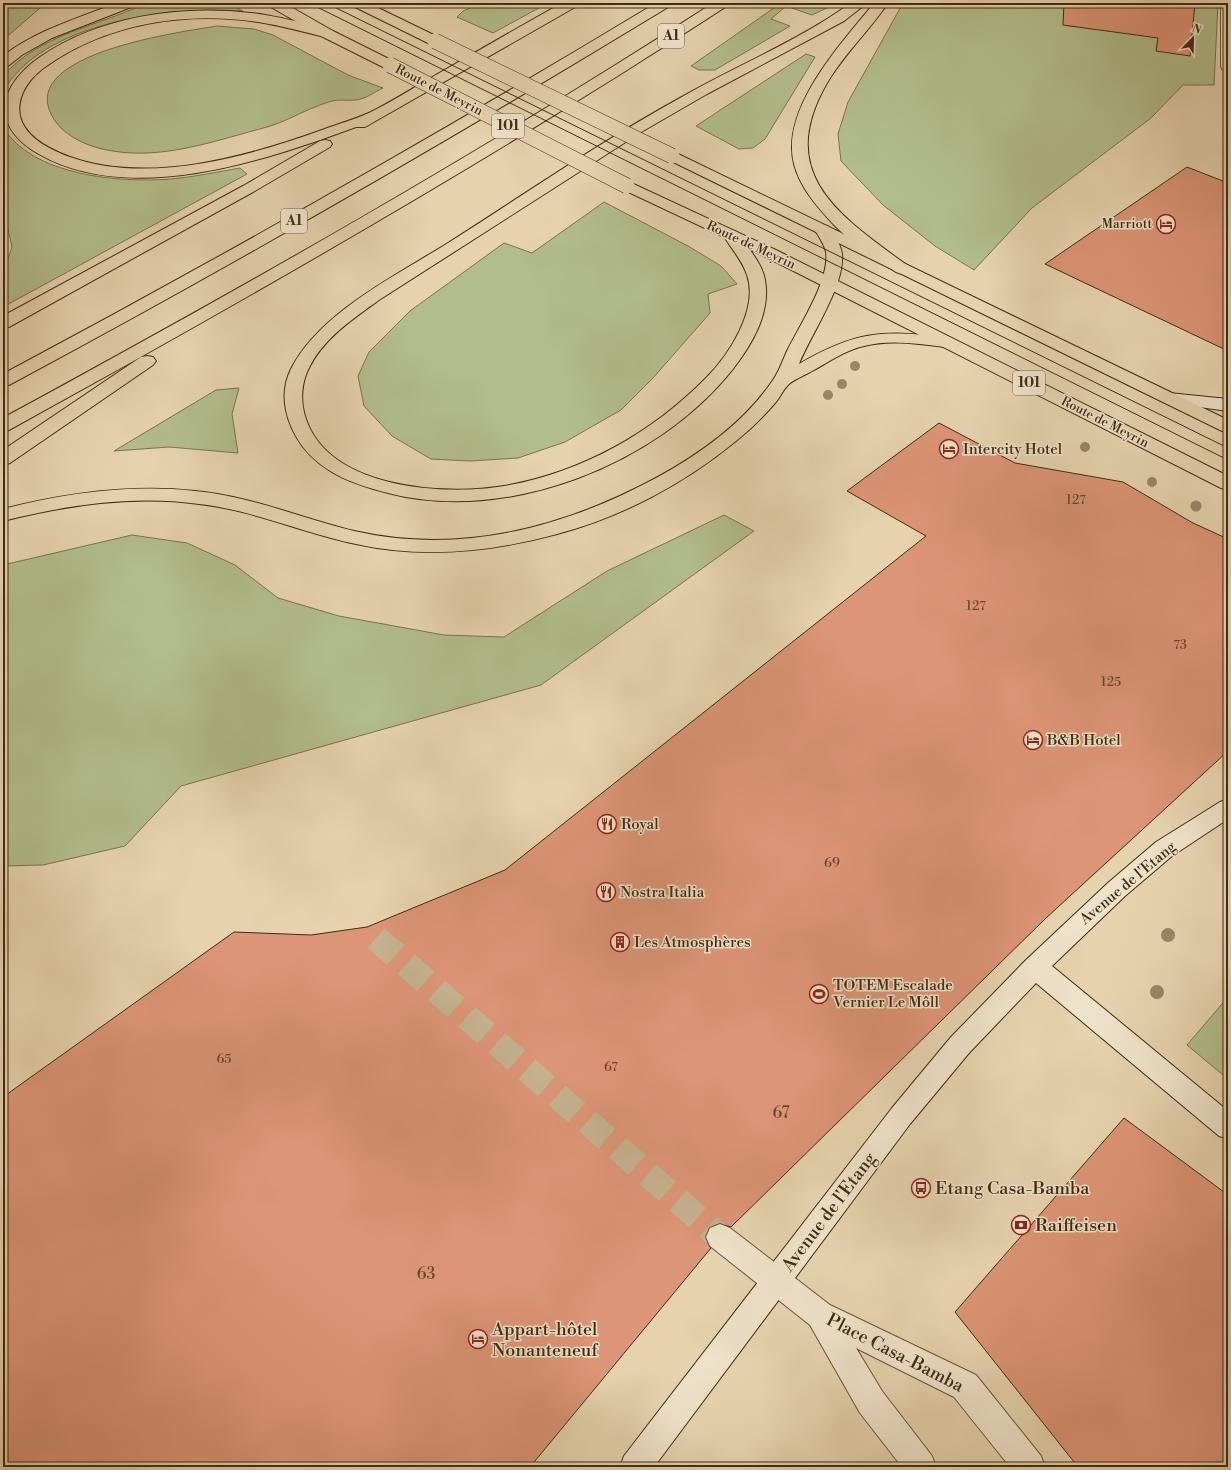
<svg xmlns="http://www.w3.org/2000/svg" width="1231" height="1470" font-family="'Libre Bodoni',serif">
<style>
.green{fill:#b2bd8c;stroke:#7a7450}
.building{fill:#dc9576;stroke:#412b13}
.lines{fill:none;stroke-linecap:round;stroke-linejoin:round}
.street-tunnel{stroke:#c5b18f;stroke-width:26;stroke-dasharray:26 14;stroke-linecap:butt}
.street-casing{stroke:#6a553a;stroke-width:2}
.secondary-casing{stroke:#412b13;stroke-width:2}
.primary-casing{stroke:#412b13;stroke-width:2}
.highway-casing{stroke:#412b13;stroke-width:2}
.street{fill:#efe2ca;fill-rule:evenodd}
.secondary{fill:#efe2ca;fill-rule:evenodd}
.primary{fill:#e6d3ae;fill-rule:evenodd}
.highway{fill:#e6d3ae;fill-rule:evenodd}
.tram{stroke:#412b13;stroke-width:1}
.primary-bridge-casing{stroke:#412b13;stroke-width:16;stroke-linecap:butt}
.primary-bridge{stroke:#e6d3ae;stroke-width:15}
.tree{fill:#988766}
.labels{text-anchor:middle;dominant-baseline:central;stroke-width:3;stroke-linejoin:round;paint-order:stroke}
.far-street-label{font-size:13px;fill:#412b13;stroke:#efe2ca}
.far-poi-label{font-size:13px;fill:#412b13;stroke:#efe2ca;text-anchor:end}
.number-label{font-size:13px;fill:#68462c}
.shield{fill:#efe2ca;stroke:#75624a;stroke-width:1}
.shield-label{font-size:14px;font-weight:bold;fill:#412b13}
.poi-label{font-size:15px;fill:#412b13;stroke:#efe2ca;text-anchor:start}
.street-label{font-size:15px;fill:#412b13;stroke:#efe2ca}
.near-number-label{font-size:16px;fill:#68462c}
.near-poi-label{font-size:18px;fill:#412b13;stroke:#efe2ca;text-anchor:start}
.near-street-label{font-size:18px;fill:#412b13;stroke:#efe2ca}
</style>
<rect width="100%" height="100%" fill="#e6d3ae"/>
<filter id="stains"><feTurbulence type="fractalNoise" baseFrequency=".005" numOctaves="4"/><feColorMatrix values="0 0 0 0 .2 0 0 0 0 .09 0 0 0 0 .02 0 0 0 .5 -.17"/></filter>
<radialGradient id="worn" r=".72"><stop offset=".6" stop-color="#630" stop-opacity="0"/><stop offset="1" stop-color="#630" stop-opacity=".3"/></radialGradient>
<g class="green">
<polygon points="3,3 46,3 3,40"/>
<path d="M146 3H227L243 11C171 6 41 22 3 92V76C41 33 97 27 146 3Z"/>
<polygon points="482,3 548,3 493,33 457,17 463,11"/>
<polygon points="781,3 828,3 829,7 812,15 786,6 771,19 790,26 715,70 699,70 691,66"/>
<polygon points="903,3 1218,3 1214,85 1183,85 1151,118 1032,208 974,270 935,246 883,205 841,161 838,134 848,102"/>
<path d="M217 26 254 29 273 35 348 75 383 88C375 92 365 99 356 100 348 101 339 99 332 101 314 106 296 116 279 123 266 128 251 131 238 135 195 147 152 159 107 150 86 146 61 135 51 114 21 53 181 32 217 26Z"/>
<polygon points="806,54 815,57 765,139 753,148 739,149 696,126"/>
<path d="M3 127C32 176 120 183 171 179 194 177 217 172 240 168L247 174 3 307V274L12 247 3 207Z"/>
<polygon points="604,202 688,246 721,266 737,284 708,294 710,313 653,378 621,410 565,442 518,458 470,461 431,459 392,436 364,406 358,376 369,352 410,311 504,243 532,253"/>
<polygon points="239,388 232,414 238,453 169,447 114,451 216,390"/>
<polygon points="724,515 754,531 541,685 181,786 125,846 43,865 3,866 3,565 132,535 187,543 235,565 278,598 339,616 444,635 504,637 607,571"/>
<polygon points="1228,997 1228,1079 1187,1045"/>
</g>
<g class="building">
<polygon points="1064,3 1195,3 1190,56 1156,51 1158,38 1063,25"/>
<polygon points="1187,167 1228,183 1228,351 1045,264"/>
<polygon points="939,423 1015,463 1123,482 1193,523 1228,539 1228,751 1045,919 731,1227 719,1223 709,1227 705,1238 711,1248 530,1467 3,1467 3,1097 234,932 311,935 367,927 505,870 926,536 847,491"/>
<polygon points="1124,1118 1228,1195 1228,1467 1078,1467 955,1312"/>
</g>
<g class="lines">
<polyline class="street-tunnel" points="376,938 720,1237"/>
<defs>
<g id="street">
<polygon points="1221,3 1228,3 1228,71 1223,70 1221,67"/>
<polygon points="720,1224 730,1228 830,1305 976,1375 1041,1456 1045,1467 1010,1467 954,1397 856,1348 882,1391 932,1456 936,1467 902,1467 860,1413 810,1325 710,1246 706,1237 710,1228"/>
</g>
<g id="secondary">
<polygon points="1169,393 1228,399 1228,411 1163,402 1160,398 1163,394"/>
<polygon points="1228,799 1228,819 1172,856 1125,896 1052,966 1228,1111 1228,1139 1219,1136 1036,983 969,1053 910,1124 654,1467 620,1467 624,1456 892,1108 951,1037 1026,960 1109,882 1156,842 1220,802"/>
</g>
<g id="primary">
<polygon points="267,3 284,3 333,31 395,62 397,65 395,68 390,69 385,68 323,37 269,6"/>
<polygon points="351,3 368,3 440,38 442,41 440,44 435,45 430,44 353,6"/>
<polygon points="672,151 1228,420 1228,433 1222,431 667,159 664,156 667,153"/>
<polygon points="627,181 778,251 1228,476 1228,490 1221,488 766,257 622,189 619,186 622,183"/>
</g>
<g id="highway">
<path d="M117 3H136L134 6 52 38 22 55 8 66 3 67V56C37 30 78 18 117 3Z"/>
<path d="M562 3H579L577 6 365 127H356C264 161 129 207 37 153 21 144 5 128 5 109 5 87 24 68 40 57 100 16 180 5 251 13 279 16 306 24 333 31L335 34 333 37 328 38C305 32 282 26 258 22 187 11 108 23 48 65 31 76 16 95 20 116 25 138 51 150 70 157 148 185 247 157 322 130 338 124 356 119 371 112 393 101 413 88 434 76 476 52 519 27 562 3Z"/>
<path d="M656 3H672L670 6C453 138 233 265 9 385L3 386V374C224 256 441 133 656 3Z"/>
<path d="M713 3H729L727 6C494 158 252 296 9 430L3 432V418C244 287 483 152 713 3Z"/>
<path d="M851 3H867L844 21 707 94 643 131 379 300C354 318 324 338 310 366 301 382 300 402 306 419 330 489 444 496 504 486 581 473 652 433 706 378 729 355 759 309 747 275 742 260 731 248 723 235L725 232 731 230 737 232C746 246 762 262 765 280 771 313 752 344 733 369 657 465 507 524 388 493 356 485 324 474 303 447 286 424 278 395 291 369 319 313 397 275 448 243 525 194 600 142 680 98 736 66 798 41 851 3Z"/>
<path d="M874 3H888C869 31 844 54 827 83 774 175 840 216 908 266L910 269 908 272 902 274 896 272C876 258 853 244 836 227 819 209 800 188 794 164 780 108 842 43 874 3Z"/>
<polygon points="325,140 330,141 332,144 330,147 253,192 9,327 3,328 3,316 243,186 320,141"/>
<path d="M823 225 829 227C834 234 841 245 842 254 845 286 811 334 799 364 856 331 881 330 945 337L951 338 954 342 951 346 945 347C919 344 890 339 864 346 846 350 830 361 814 370 806 375 794 379 788 385 783 390 780 397 776 402 764 416 751 429 736 441 685 483 622 517 557 534 491 552 424 559 356 544 303 533 253 510 199 504 133 495 67 505 3 521V509C66 493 130 484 195 491 250 496 301 518 354 531 460 555 563 528 656 478 700 454 745 422 773 380 780 370 783 359 788 349 800 325 830 279 826 252 824 244 819 237 815 230L817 227Z"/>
<polygon points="147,356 153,357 156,361 153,365 10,463 3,465 3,450 141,357"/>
</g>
</defs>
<use href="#street" class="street-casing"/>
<use href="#secondary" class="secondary-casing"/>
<use href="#primary" class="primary-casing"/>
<use href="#highway" class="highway-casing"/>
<use href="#street" class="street"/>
<use href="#secondary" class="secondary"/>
<use href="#primary" class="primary"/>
<use href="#highway" class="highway"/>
<g class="tram">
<polyline points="309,3 1228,460"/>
<polyline points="326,3 1228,448"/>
</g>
<defs>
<g id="primary-bridge">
<polyline points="435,41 672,156"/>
<polyline points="390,65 627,186"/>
</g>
</defs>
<use href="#primary-bridge" class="primary-bridge-casing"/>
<use href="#primary-bridge" class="primary-bridge"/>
</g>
<g class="tree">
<circle cx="855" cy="366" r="5"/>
<circle cx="842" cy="384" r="5"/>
<circle cx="828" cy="395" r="5"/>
<circle cx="1085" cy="447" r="5"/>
<circle cx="1152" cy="482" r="5"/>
<circle cx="1196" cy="506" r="5.5"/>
<circle cx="1168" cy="935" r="7"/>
<circle cx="1157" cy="992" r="7"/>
</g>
<defs>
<symbol id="hotel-ring" viewBox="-11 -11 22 22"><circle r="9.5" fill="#efe2ca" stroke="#8f2418" stroke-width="1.5"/><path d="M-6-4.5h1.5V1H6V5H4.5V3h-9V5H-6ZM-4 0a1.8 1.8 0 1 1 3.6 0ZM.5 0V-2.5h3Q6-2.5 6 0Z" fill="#8f2418"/></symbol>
<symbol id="restaurant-ring" viewBox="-11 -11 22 22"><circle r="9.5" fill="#efe2ca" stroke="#8f2418" stroke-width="1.5"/><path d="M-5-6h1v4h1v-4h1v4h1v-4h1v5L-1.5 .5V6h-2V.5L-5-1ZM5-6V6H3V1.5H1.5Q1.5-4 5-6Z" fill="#8f2418"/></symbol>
<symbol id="building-ring" viewBox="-11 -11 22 22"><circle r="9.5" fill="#efe2ca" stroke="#8f2418" stroke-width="1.5"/><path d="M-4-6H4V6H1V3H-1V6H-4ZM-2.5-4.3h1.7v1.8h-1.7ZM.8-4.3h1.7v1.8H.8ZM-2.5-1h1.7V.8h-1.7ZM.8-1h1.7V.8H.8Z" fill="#8f2418"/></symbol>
<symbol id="stadium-ring" viewBox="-11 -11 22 22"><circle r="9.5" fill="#efe2ca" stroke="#8f2418" stroke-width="1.5"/><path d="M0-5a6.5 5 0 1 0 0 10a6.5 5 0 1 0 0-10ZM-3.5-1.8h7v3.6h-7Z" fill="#8f2418"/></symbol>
<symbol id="bus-ring" viewBox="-11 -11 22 22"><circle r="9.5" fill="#efe2ca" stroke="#8f2418" stroke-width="1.5"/><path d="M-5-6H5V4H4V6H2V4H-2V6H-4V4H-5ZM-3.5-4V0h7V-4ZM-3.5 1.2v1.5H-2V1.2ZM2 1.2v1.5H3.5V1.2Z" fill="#8f2418"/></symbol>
<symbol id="bank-ring" viewBox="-11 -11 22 22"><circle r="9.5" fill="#efe2ca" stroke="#8f2418" stroke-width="1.5"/><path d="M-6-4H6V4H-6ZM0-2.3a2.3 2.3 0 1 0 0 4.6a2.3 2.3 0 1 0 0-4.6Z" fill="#8f2418"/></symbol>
</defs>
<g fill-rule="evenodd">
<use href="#hotel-ring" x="1155" y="213" width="22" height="22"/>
<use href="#hotel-ring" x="938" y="438" width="22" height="22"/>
<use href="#hotel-ring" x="1022" y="729" width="22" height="22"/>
<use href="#restaurant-ring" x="596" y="813" width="22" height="22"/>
<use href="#restaurant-ring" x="595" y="881" width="22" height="22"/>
<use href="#building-ring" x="609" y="931" width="22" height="22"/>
<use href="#stadium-ring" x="808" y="983" width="22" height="22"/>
<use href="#bus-ring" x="910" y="1177" width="22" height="22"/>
<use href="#bank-ring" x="1010" y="1214" width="22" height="22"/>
<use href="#hotel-ring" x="467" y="1328" width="22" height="22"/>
</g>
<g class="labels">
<g class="far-street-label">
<text transform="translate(439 90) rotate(27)">Route de Meyrin</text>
<text transform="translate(751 245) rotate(25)">Route de Meyrin</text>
<text transform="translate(1105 422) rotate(27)">Route de Meyrin</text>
</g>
<g class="far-poi-label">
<text x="1152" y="224">Marriott</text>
</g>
<g class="number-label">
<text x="1076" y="500">127</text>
<text x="976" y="606">127</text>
<text x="1180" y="645">73</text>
<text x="1111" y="682">125</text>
<text x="832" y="863">69</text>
<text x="224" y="1059">65</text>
<text x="611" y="1067">67</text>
</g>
<g class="shield">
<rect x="658" y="24" width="26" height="24" rx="3"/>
<rect x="492" y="114" width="32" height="24" rx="3"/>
<rect x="281" y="209" width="26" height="24" rx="3"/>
<rect x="1013" y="371" width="32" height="24" rx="3"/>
</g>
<g class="shield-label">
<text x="671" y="36">A1</text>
<text x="508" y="126">101</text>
<text x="294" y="221">A1</text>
<text x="1029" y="383">101</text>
</g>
<g class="poi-label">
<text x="963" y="449">Intercity Hotel</text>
<text x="1047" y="740">B&amp;B Hotel</text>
<text x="621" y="824">Royal</text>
<text x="620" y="892">Nostra Italia</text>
<text x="634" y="942">Les Atmosphères</text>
<text x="833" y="985">TOTEM Escalade<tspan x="833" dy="17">Vernier Le Môll</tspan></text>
</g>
<g class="street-label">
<text transform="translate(1128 883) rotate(-40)">Avenue de l'Etang</text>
</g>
<g class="near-number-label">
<text x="781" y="1113">67</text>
<text x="426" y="1274">63</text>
</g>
<g class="near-poi-label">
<text x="935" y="1188">Etang Casa-Bamba</text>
<text x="1035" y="1225">Raiffeisen</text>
<text x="492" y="1329">Appart-hôtel<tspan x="492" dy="21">Nonanteneuf</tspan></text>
</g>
<g class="near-street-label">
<text transform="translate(829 1212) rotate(-53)">Avenue de l'Etang</text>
<text transform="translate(895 1353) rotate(27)">Place Casa-Bamba</text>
</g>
</g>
<rect width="1231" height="1470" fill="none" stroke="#e6d3ae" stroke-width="16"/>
<rect x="4" y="4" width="1223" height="1462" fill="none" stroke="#412b13" stroke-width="2"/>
<rect x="8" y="8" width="1215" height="1454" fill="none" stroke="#412b13"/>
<g transform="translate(1193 38) rotate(23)" stroke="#efe2ca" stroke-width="3" paint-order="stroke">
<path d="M0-3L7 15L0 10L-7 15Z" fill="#412b13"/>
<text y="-6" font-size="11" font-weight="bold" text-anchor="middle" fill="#412b13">N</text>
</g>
<rect width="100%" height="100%" filter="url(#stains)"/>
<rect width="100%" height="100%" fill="url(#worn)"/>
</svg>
